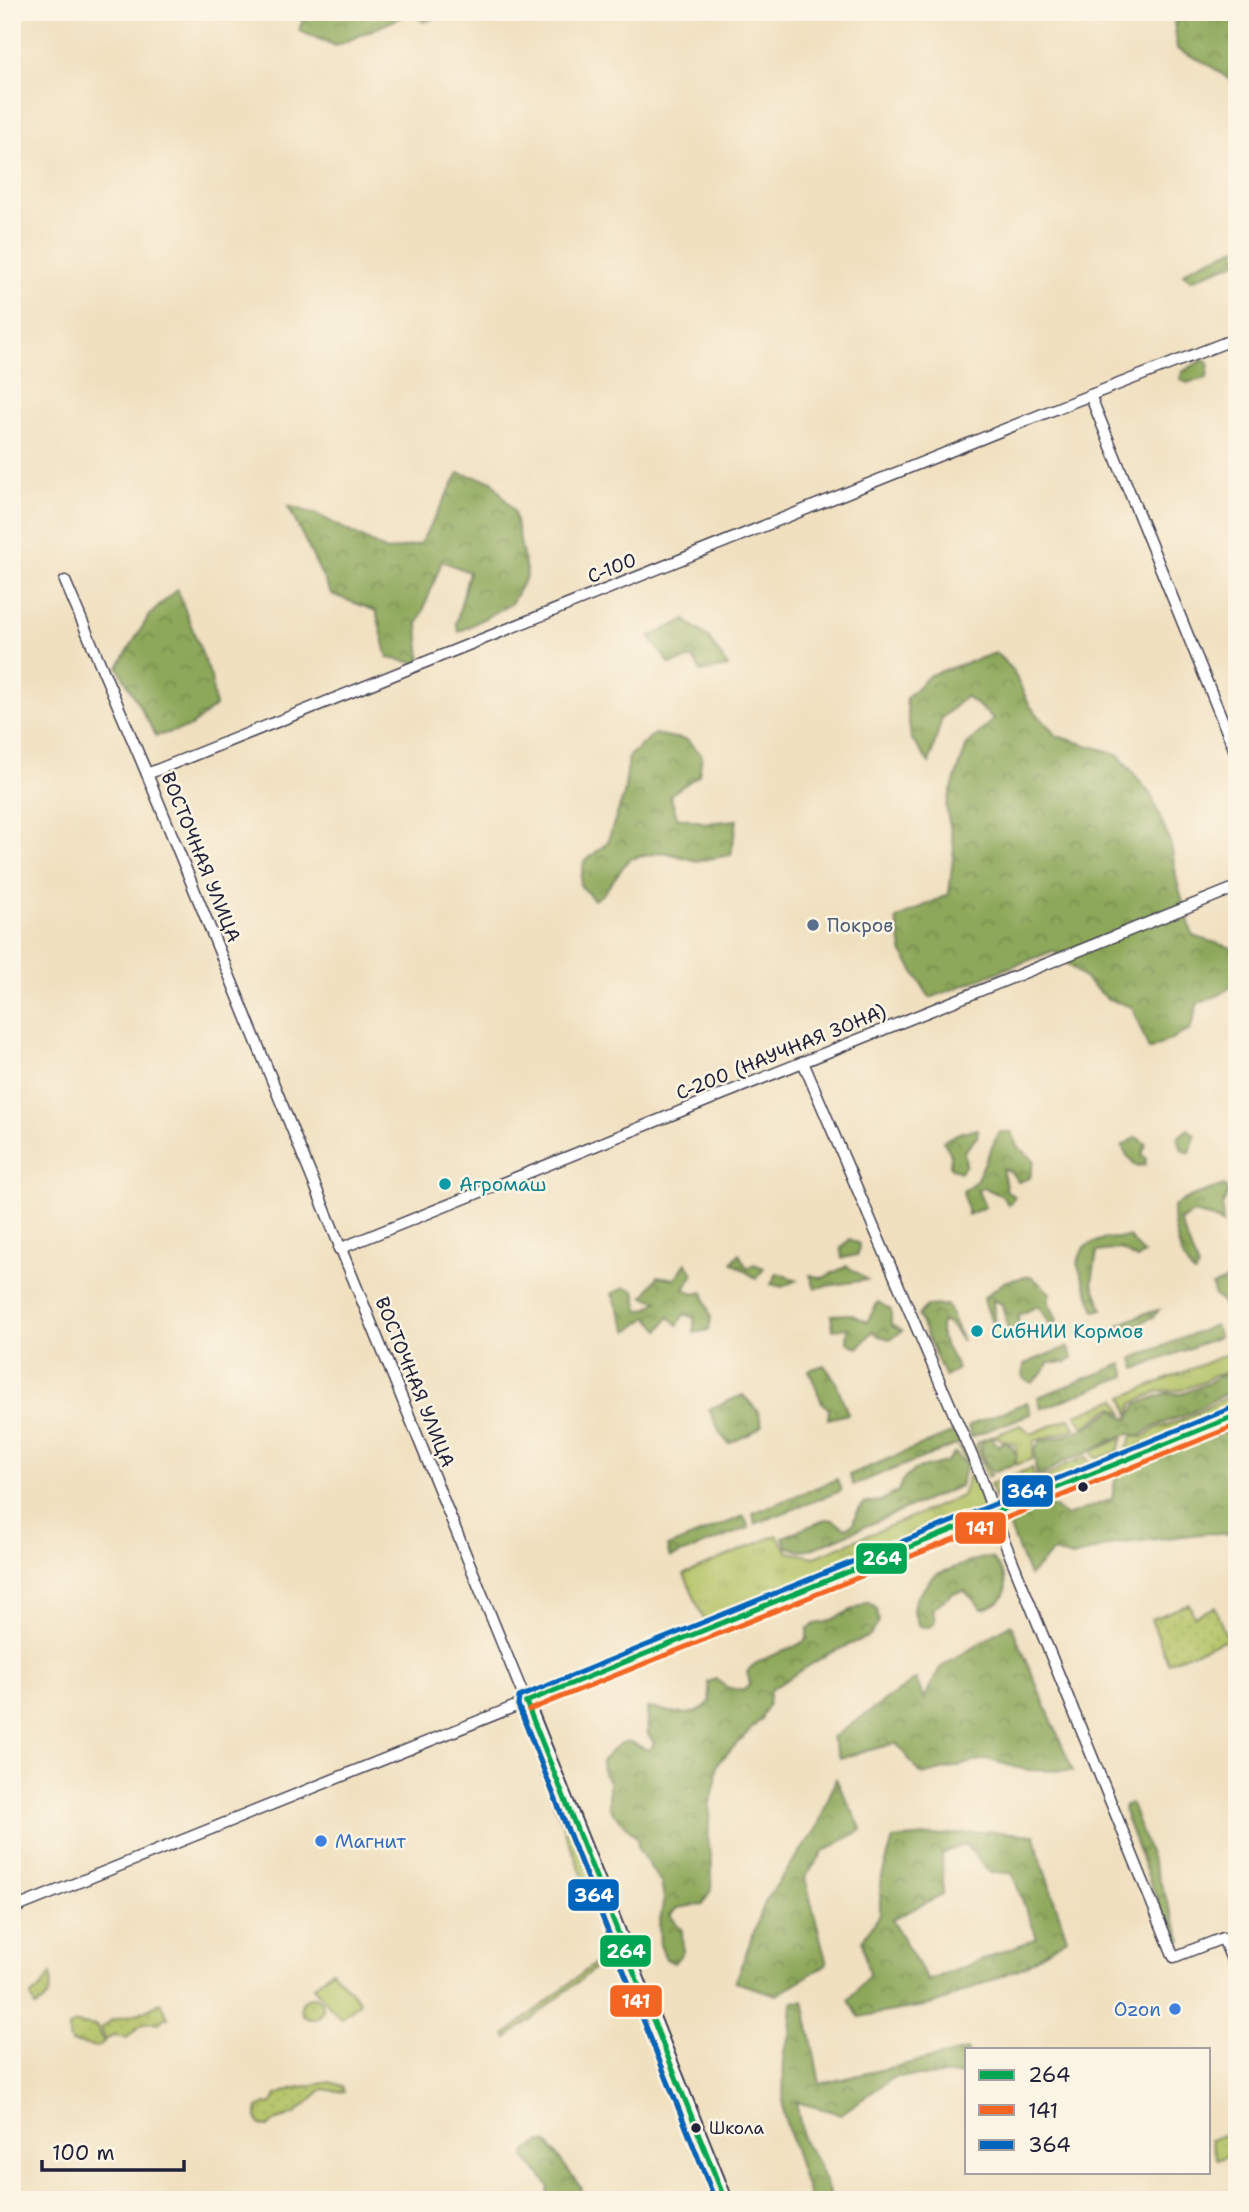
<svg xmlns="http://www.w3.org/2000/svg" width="1249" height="2212" font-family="'Shantell Sans',sans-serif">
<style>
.grass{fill:url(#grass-tufts);stroke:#6a7250;stroke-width:2}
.forest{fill:url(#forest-crowns);stroke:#58654a;stroke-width:2;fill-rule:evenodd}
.park{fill:url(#park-dots);stroke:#6a7250;stroke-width:2}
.pitch{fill:#b2c265;stroke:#6a7250;stroke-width:2}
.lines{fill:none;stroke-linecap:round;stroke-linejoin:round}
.minor-casing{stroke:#413e4f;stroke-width:13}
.secondary-casing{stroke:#413e4f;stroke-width:18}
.minor{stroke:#fff;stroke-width:10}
.secondary{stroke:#fff;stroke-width:14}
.bus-1-casing{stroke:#fcf5e5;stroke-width:10}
.bus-2-casing{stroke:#fcf5e5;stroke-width:10}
.bus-3-casing{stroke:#fcf5e5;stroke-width:10}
.bus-1{stroke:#00a651;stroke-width:5}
.bus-2{stroke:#f26522;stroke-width:5}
.bus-3{stroke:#0065bd;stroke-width:5}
.service-dot{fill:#5c6f8a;stroke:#fcf5e5;stroke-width:2.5}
.culture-dot{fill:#0f9aa8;stroke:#fcf5e5;stroke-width:2.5}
.bus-dot{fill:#22223b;stroke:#fcf5e5;stroke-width:2.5}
.shop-dot{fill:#3f7fe0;stroke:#fcf5e5;stroke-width:2.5}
.labels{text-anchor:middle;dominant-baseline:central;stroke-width:5;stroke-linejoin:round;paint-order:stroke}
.bus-label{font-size:17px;fill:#22223b;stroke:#fcf5e5;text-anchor:start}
.street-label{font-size:19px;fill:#22223b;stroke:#fcf5e5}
.service-label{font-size:19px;fill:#4e5e75;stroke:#fcf5e5;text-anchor:start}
.culture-label{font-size:19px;fill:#0d838f;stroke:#fcf5e5;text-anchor:start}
.shop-label{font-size:19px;fill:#366cbe;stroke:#fcf5e5;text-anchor:start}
.line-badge{stroke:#fcf5e5;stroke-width:2.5}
.badge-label{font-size:19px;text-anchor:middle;font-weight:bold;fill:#fff}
</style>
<defs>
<pattern id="grass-tufts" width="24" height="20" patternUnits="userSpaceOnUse" patternTransform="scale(1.75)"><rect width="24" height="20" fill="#b2c265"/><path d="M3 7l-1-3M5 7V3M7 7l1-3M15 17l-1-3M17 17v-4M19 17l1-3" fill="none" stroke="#99a659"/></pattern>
<pattern id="forest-crowns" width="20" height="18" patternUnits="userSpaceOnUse" patternTransform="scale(1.75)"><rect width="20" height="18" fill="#8da85a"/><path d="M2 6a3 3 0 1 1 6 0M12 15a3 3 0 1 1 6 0" fill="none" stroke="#73884c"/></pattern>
<pattern id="park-dots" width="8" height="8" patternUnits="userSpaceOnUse" patternTransform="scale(1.75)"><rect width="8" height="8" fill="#b2c265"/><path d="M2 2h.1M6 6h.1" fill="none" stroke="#99a659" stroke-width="1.8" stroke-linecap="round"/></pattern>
</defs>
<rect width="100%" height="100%" fill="#fcf5e5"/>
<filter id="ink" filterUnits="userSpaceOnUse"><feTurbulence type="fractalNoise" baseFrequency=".0143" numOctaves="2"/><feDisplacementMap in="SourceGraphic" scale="14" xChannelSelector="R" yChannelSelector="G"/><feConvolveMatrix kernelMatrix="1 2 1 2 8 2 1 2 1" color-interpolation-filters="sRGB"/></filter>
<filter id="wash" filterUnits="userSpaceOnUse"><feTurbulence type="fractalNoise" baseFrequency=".00686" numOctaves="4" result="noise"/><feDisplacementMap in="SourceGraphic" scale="28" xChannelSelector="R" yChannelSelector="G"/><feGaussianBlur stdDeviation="1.57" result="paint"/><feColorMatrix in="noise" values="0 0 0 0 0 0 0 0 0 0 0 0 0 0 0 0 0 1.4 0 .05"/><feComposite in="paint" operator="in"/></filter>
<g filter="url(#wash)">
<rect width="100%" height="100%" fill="#f0e0c0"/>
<g class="grass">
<polygon points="1237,1350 1237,1365 1232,1372 1213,1375 1206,1381 1181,1390 1159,1391 1133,1403 1129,1415 1123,1397"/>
<polygon points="1237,1392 1237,1409 1127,1452 1126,1449 1132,1437 1144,1437 1157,1428 1180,1421"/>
<polygon points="1116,1399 1124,1415 1113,1407 1084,1427 1076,1415"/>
<polygon points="1070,1418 1075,1429 1034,1441 1032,1459 1016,1465 1016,1445 996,1437 978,1443 983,1461 991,1475 987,1477 975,1446 977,1442 1021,1425 1031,1434"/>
<polygon points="1123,1438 1117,1452 1099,1458 1094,1457 1092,1451"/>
<path d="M959 1448 965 1451 984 1504 982 1511C969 1517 955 1524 941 1528 921 1534 902 1535 887 1551L705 1622 684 1574 777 1535 788 1552 815 1557 962 1496 970 1471Z"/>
<polygon points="1087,1457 1089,1462 1087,1469 1009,1501 999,1503 995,1498 990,1484 1032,1468 1033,1475 1045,1478 1065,1465"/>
<polygon points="548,1771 601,1902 594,1905 542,1773"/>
<polygon points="602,1907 616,1941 609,1944 596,1909"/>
<polygon points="604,1956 608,1958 507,2038 505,2035"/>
</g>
<g class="forest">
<polygon points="305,12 438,12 438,17 424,22 411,13 336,46 299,31"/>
<polygon points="1173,12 1237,12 1237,85 1208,64 1177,49"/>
<polygon points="1237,248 1237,262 1191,280 1183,274 1193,266"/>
<polygon points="1203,360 1209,363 1207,378 1187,383 1180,379 1182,372"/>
<polygon points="459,473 492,481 514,512 527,575 511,604 459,632 456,624 469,572 442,561 418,624 421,664 388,658 376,611 331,594 288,506 316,514 387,551 420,544"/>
<polygon points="177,589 211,677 215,706 190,727 156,736 118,667 149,616"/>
<polygon points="685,620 708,637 728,667 701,672 693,658 670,664 649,637"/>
<polygon points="996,653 1012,669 1030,706 1057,736 1118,754 1151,795 1171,845 1177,881 1193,936 1233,948 1237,954 1237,983 1219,995 1198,1003 1190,1030 1149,1050 1132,1007 1108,999 1053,951 930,998 903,954 896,919 949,894 954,848 946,806 967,744 994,719 966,696 942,718 929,763 911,738 906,698 930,675"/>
<polygon points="654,734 687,740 702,755 699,775 670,795 677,817 707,823 737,820 731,855 697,861 664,852 629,859 603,894 594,900 580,885 584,862 607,843 624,794 629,756"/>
<polygon points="978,1129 977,1137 964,1151 966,1165 960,1172 950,1167 950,1152 943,1141 961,1132"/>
<polygon points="1188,1129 1195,1135 1190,1153 1182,1150 1178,1137"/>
<polygon points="999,1132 1012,1132 1017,1146 1034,1160 1030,1178 1018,1182 1011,1172 1002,1168 1007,1191 1015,1197 1009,1205 1002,1196 983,1187 978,1191 985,1207 968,1215 963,1191 976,1181"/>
<polygon points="1136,1137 1146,1144 1142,1155 1146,1158 1145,1165 1136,1166 1126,1154 1122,1146"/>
<path d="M1224 1185 1228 1192 1222 1207 1223 1224 1209 1217 1193 1213 1180 1221 1198 1268 1195 1274C1180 1263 1172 1224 1173 1206L1192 1196Z"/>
<polygon points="1129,1237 1144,1254 1137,1259 1120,1249 1097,1252 1092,1282 1103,1309 1095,1311 1077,1263 1084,1247 1103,1239"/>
<polygon points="850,1239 859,1244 858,1255 842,1258 841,1248"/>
<polygon points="739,1254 747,1268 754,1264 764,1268 757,1279 732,1262"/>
<polygon points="686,1263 694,1274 684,1289 694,1294 703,1292 711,1318 709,1330 694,1333 694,1318 684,1314 678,1325 669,1317 660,1330 648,1317 628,1331 612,1294 625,1287 635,1291 639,1311 648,1309 658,1301 644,1297 658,1276 675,1279"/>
<polygon points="847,1266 867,1280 815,1288 810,1275 823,1278"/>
<polygon points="777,1273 797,1280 782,1287 771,1284"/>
<polygon points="1031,1276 1050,1293 1048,1301 1057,1320 1053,1329 1038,1306 1019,1315 1017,1330 1008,1330 1002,1304 993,1300 995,1330 983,1298 1006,1281"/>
<polygon points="1237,1276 1237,1300 1225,1305 1215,1296 1212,1286"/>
<polygon points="878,1302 891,1310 891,1325 902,1331 890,1339 879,1336 873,1331 858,1348 847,1342 848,1328 833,1330 831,1315 851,1314 867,1322"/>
<polygon points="947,1305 962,1341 949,1324 941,1321 941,1338 958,1369 945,1377 918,1315 927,1306"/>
<polygon points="1159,1310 1153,1317 1124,1331 1117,1326 1146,1313"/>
<polygon points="1215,1325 1219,1337 1136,1369 1133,1358"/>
<polygon points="1067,1347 1073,1358 1066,1363 1048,1363 1044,1372 1032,1383 1023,1378 1024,1364"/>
<polygon points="1122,1364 1126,1376 1041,1409 1038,1397"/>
<polygon points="824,1365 835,1380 848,1414 828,1419 829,1409 822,1403 809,1370"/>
<path d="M1237 1370V1389C1217 1395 1200 1410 1180 1417 1164 1423 1152 1425 1140 1437L1130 1434 1121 1436 1085 1454 1064 1461 1044 1475 1036 1473 1034 1451 1041 1440C1072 1437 1089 1428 1114 1409L1121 1416 1129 1419 1137 1404 1167 1393 1182 1394 1209 1383 1217 1376 1233 1374Z"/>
<path d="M743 1395 758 1411 762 1425C753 1435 741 1437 729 1444L721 1435 709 1409Z"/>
<polygon points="1027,1402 1031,1414 971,1437 968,1426"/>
<polygon points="1237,1427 1237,1535 1209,1533 1115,1544 1073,1557 1053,1552 1029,1576 1010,1528 1015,1515 1049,1504 1067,1516 1112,1499 1116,1474"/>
<polygon points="956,1431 961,1443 853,1485 849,1475"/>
<path d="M990 1437 998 1446 1004 1441 1012 1447 1017 1456 1014 1464 993 1472C984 1462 981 1455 982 1442Z"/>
<polygon points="955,1453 966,1465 960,1486 814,1548 801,1551 787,1547 783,1537 827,1519 833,1520 845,1528 853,1524 856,1514 863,1504 880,1501 898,1491 902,1481 914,1470 946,1462"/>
<polygon points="837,1479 841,1491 755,1524 753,1513"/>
<polygon points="744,1516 749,1528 670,1558 667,1547"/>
<path d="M981 1558H991C1011 1578 1013 1602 982 1609L965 1591 953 1593 932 1609 935 1618 934 1624 929 1627 919 1626 913 1611 915 1600 931 1579 937 1574Z"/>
<path d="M868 1602 877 1609 879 1622 870 1636 828 1654 770 1690 768 1704 761 1719 717 1764 716 1782 710 1802 708 1842 712 1860 711 1890 703 1904 677 1908 670 1915 682 1930 683 1952 674 1963 666 1959 660 1945 659 1926 664 1898 661 1883 639 1850 637 1838 613 1813 609 1806V1781L603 1774 602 1761C610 1752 622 1736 635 1744 641 1747 643 1749 650 1750L654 1742 648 1735 647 1708C672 1709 688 1724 710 1702L708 1682 716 1679 726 1687 743 1691 750 1683 747 1672C757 1656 791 1653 807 1639V1629L815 1624 827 1622Z"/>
<polygon points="1011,1624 1073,1771 1026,1770 986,1759 922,1775 896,1743 840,1758 832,1738 916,1679 924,1699 940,1668"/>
<polygon points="836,1779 862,1830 824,1851 805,1878 827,1964 777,1995 735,1982 766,1900 817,1828"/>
<polygon points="1131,1804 1182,1940 1177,1945 1173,1943 1123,1809 1125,1805"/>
<path d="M988 1831 1035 1835 1039 1854 1067 1938 1023 1967 935 2004 859 2017 849 2000 869 1975 862 1941 880 1913V1883L893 1839ZM965 1844 990 1873H1012L1037 1938 928 1981 892 1920 943 1894 942 1854Z"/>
<polygon points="804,2001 820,2084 967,2050 967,2074 894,2077 841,2114 796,2102 804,2142 818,2164 832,2200 810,2200 783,2113 784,2051 790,2035 792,2002"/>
<polygon points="540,2142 548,2143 582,2189 579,2200 546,2200 549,2187 541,2175 525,2159 526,2151"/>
</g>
<g class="park">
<polygon points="1189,1604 1194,1616 1215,1607 1227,1639 1168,1663 1151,1619"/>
<path d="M51 1974C52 1990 50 2000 35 2007L31 1996 42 1986Z"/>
<circle cx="312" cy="2008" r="11"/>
<path d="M161 2002 168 2018H164L159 2023C145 2019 135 2029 127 2038L114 2036 105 2040 101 2028 112 2020 140 2013Z"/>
<polygon points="76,2023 96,2026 104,2042 97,2047 72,2042 69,2038 69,2027"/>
<polygon points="330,2082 342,2086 344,2092 323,2089 295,2114 277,2120 268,2127 261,2125 256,2119 258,2108 265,2104 271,2105 276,2095 295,2088"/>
<polygon points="1237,2129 1237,2152 1218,2160 1210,2140"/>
</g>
<polygon class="pitch" points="332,1970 360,2002 341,2019 313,1987"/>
</g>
<g filter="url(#ink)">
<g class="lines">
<defs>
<g id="minor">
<polyline points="1090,395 1237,756"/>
<polyline points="147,774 1065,405 1237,338"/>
<polyline points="803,1062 942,1387"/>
<polyline points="339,1249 1237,887"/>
<polyline points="944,1391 979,1472 1003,1538 1174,1957 1223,1938 1237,1972"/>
<polyline points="12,1909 526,1702 147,774 65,581"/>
</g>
<polyline id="secondary" points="725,2200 526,1702 1237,1415"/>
</defs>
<use href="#minor" class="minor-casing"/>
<use href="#secondary" class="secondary-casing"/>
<use href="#minor" class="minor"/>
<use href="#secondary" class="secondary"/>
<defs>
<g id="bus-1">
<polyline points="526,1702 1237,1415"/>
<polyline points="526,1702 725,2200"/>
</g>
<g id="bus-2">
<polyline points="518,1705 715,2200"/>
<polyline points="529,1710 1237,1425"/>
</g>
<polyline id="bus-3" points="715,2200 518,1705 519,1697 1234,1407"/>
</defs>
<use href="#bus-1" class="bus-1-casing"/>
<use href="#bus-2" class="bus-2-casing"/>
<use href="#bus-3" class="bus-3-casing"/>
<use href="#bus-1" class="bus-1"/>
<use href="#bus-2" class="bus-2"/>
<use href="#bus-3" class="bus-3"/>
</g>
</g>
<circle class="service-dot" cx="813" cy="925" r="7"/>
<g class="culture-dot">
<circle cx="445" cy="1184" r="7"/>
<circle cx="977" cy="1331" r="7"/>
</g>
<g class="bus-dot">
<circle cx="1083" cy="1487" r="6"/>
<circle cx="696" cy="2128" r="6"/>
</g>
<g class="shop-dot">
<circle cx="321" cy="1841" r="7"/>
<circle cx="1175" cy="2009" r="7"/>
</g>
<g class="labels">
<g class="bus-label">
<text x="709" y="2128">Школа</text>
</g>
<g class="street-label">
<text transform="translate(612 568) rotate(-22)">С-100</text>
<text transform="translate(201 857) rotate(68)">ВОСТОЧНАЯ УЛИЦА</text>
<text transform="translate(781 1052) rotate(-22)">С-200 (НАУЧНАЯ ЗОНА)</text>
<text transform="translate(415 1382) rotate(68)">ВОСТОЧНАЯ УЛИЦА</text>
</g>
<g class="service-label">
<text x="827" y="925">Покров</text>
</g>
<g class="culture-label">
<text x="459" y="1184">Агромаш</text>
<text x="991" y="1331">СибНИИ Кормов</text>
</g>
<g class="shop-label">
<text x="335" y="1841">Магнит</text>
<text x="1161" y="2009" text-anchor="end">Ozon</text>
</g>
</g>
<g class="line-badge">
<rect x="1001" y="1474" width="53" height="34" rx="7" fill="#0065bd"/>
<rect x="954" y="1511" width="53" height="34" rx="7" fill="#f26522"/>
<rect x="855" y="1542" width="53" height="33" rx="7" fill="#00a651"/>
<rect x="567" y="1878" width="53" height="34" rx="7" fill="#0065bd"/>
<rect x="599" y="1934" width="53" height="34" rx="7" fill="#00a651"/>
<rect x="609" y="1984" width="54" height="34" rx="7" fill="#f26522"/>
</g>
<g class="badge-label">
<text x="1027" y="1498">364</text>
<text x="980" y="1535">141</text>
<text x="882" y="1565">264</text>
<text x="594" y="1902">364</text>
<text x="626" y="1958">264</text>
<text x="636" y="2008">141</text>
</g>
<rect width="1249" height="2212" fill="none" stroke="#fcf5e5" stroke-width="42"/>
<rect x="965" y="2048" width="245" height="126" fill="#fcf5e5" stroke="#a5a1a1" stroke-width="2"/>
<rect x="979" y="2070" width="35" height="10" fill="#00a651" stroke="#a5a1a1" stroke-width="2"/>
<text x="1028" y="2082" font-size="21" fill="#22223b">264</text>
<rect x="979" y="2105" width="35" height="10" fill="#f26522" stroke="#a5a1a1" stroke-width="2"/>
<text x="1028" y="2118" font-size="21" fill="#22223b">141</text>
<rect x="979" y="2140" width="35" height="10" fill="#0065bd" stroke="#a5a1a1" stroke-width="2"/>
<text x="1028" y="2152" font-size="21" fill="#22223b">364</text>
<path d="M42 2160v10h142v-10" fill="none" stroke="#22223b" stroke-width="3.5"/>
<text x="52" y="2160" font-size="21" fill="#22223b" stroke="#fcf5e5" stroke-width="5" paint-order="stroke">100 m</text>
</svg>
